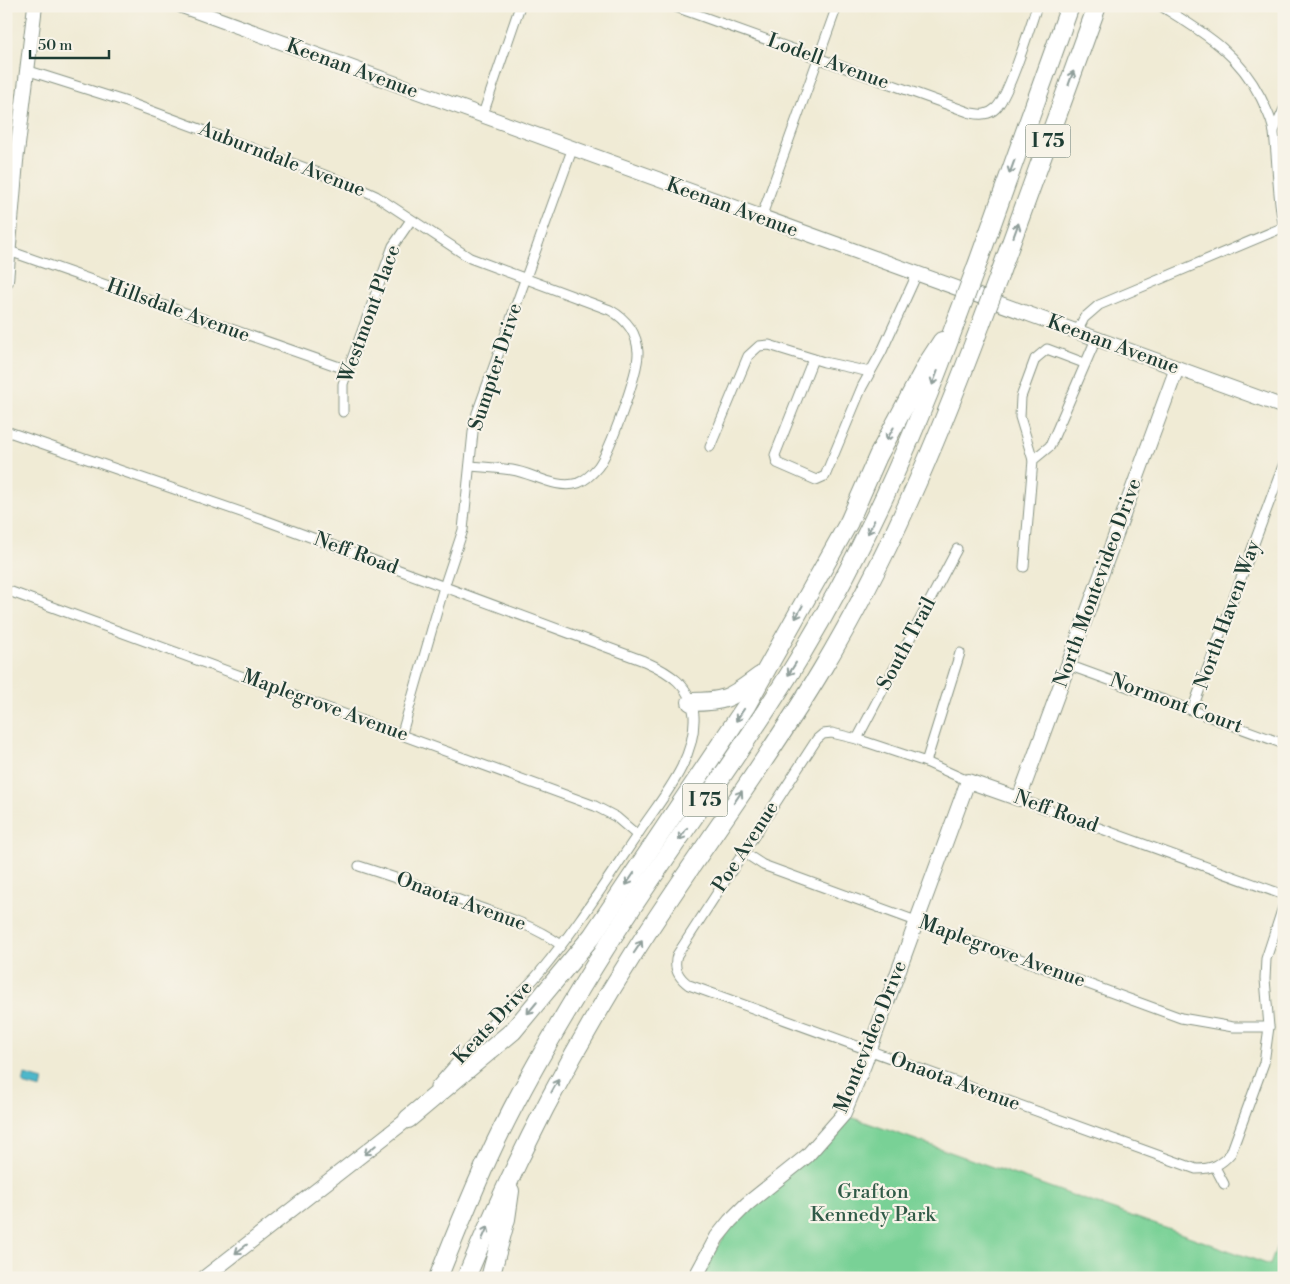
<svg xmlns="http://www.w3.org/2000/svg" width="1290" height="1284" font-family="'Libre Bodoni',serif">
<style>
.green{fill:#79d196;stroke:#4c8765}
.water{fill:#4db7ca;stroke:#367a7f}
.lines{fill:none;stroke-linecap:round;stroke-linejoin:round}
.street-casing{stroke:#889484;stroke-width:11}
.secondary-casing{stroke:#889484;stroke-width:16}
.highway-casing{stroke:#889484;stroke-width:20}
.street{stroke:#fff;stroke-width:9}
.secondary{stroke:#fff;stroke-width:14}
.highway{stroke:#fff;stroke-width:18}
.highway-bridge-casing{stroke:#889484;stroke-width:20;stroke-linecap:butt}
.highway-bridge{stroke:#fff;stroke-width:18}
.oneway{stroke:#8f9e9a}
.labels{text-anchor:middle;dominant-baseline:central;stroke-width:4.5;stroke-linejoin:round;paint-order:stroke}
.shield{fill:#f7f3e8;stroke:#60746a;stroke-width:1}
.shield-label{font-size:19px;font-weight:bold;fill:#1f3d34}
.street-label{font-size:20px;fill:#1f3d34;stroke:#f7f3e8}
.park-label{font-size:20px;fill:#315b48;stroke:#f7f3e8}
</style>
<rect width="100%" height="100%" fill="#f7f3e8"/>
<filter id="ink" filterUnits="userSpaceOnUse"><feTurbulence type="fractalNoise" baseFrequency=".02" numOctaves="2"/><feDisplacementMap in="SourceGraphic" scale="10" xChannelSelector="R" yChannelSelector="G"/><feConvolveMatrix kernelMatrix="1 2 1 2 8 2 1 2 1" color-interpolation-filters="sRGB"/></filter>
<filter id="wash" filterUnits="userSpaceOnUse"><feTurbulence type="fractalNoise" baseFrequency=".0096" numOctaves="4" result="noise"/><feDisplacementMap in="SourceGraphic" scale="20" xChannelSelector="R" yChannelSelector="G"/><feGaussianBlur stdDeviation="1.12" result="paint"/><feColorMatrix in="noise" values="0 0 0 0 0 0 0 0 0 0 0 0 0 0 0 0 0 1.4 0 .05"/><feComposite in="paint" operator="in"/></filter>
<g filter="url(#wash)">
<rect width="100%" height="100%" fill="#f0ebd5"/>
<polygon class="green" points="848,1116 1270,1265 1284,1227 1284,1278 702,1278 714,1251 737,1220"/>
<polygon class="water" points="25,1075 43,1080 41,1089 23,1084"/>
</g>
<g filter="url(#ink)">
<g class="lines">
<defs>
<g id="street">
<path d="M673 6 971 113C981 115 989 115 996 108 1009 96 1030 26 1037 6"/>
<path d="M1161 6C1204 33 1237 51 1261 98 1266 109 1273 121 1274 133 1278 165 1277 197 1284 228"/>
<path d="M26 70 127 102 354 186 376 196 470 258 610 310C626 319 637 333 638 352 639 371 610 451 598 467 593 473 586 480 578 483 556 490 533 473 512 470 498 468 484 467 470 466"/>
<polyline points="482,117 520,6"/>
<polyline points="1274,131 1284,109"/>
<polyline points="761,218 837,6"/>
<polyline points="9,251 348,370"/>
<polyline points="1077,332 1084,318 1099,305 1284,227"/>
<polyline points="813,359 775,455 777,463 816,480 825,476 862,387 882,351 917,274"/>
<polyline points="343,412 343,384 348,370 393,246 411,220"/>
<path d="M6 431 267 521 644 661C669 672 692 686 694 716 696 761 661 799 638 834 606 881 576 929 540 972 525 990 508 1005 493 1022 473 1043 454 1065 435 1087"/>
<polyline points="710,447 748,356 759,346 769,345 824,362 870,372"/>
<polyline points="1033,460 1020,417 1021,397 1035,359 1047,349 1084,363"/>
<polyline points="1024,567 1033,460 1050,446 1096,339"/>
<polyline points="6,590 595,806 616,817 637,835"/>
<polyline points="1068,665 1284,744"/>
<polyline points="1192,710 1284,463"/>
<polyline points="402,733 444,587 463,530 473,432 477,413 572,150"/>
<polyline points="857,739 957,549"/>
<polyline points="926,762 960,653"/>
<path d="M968 781 926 762 857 739 832 733 823 734 817 739 677 955C673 968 678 977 689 985L1196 1169C1212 1169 1221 1165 1231 1153L1264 1063 1269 1027 1265 979 1266 959 1284 904"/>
<polyline points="1019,799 1284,895"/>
<polyline points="743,852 763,865 1181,1018 1233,1027 1269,1027"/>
<path d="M359 866C399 879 439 892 478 907 507 917 536 927 561 945"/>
<polyline points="1215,1167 1224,1184"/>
</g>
<g id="secondary">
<polyline points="182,6 1284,407"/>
<polyline points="6,281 16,161 35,6"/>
<polyline points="204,1278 408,1119"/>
<polyline points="695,1278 717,1237 730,1221 747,1204 807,1156 843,1115 864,1065 968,781 1019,799 1177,368"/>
</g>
<g id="highway">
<polyline points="976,268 1070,6"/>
<polyline points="999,276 1097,6"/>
<path d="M691 702C728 702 731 697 760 676"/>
<polyline points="408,1119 513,1031 592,936 746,706 849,522 878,456 927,364 942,341"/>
<path d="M438 1278C458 1228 477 1179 501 1131 532 1068 568 1008 605 949 667 851 738 759 798 660 864 551 915 436 958 316"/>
<path d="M466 1278C513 1164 568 1057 634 953 694 858 763 768 821 671 887 561 936 444 981 324"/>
<polyline points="490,1278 506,1219 510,1191"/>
</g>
</defs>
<use href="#street" class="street-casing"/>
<use href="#secondary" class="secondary-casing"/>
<use href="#highway" class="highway-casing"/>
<use href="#street" class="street"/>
<use href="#secondary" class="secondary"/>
<use href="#highway" class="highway"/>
<defs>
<g id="highway-bridge">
<polyline points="958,316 976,268"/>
<polyline points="981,324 999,276"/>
</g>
</defs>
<use href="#highway-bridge" class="highway-bridge-casing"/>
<use href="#highway-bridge" class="highway-bridge"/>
</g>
<defs><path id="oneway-shaft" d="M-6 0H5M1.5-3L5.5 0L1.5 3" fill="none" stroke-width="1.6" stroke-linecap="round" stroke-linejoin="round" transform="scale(1.25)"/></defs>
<g class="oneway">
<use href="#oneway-shaft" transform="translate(1071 78) rotate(-70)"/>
<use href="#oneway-shaft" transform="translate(1012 167) rotate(110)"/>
<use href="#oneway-shaft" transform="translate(1016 230) rotate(-70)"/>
<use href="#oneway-shaft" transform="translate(935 378) rotate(111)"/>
<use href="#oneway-shaft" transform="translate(890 434) rotate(119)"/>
<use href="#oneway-shaft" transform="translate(871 527) rotate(116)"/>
<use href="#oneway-shaft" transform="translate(799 612) rotate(119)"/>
<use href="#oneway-shaft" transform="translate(792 669) rotate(122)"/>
<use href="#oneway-shaft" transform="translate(740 715) rotate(124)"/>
<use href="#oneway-shaft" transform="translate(738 797) rotate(-56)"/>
<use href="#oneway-shaft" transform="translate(683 834) rotate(124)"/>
<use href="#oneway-shaft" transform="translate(630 879) rotate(124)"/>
<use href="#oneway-shaft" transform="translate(638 947) rotate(-56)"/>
<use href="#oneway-shaft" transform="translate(532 1008) rotate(130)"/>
<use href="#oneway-shaft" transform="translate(555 1086) rotate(-61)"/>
<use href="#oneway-shaft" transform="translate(370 1150) rotate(141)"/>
<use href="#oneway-shaft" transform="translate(485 1233) rotate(-66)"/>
<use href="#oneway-shaft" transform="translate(241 1249) rotate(143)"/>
</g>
</g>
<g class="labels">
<g class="shield">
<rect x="1025.5" y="124.5" width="45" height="33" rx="4"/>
<rect x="682.5" y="783.5" width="45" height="33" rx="4"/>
</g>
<g class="shield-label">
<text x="1048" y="141">I 75</text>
<text x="705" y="800">I 75</text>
</g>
<g class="street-label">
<text transform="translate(828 62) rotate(20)">Lodell Avenue</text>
<text transform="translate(352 69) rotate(20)">Keenan Avenue</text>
<text transform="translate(282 160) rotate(21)">Auburndale Avenue</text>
<text transform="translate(732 208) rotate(20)">Keenan Avenue</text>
<text transform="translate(178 311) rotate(20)">Hillsdale Avenue</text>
<text transform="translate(370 314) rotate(-70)">Westmont Place</text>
<text transform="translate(1113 345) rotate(20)">Keenan Avenue</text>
<text transform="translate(496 367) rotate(-72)">Sumpter Drive</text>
<text transform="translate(356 554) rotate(20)">Neff Road</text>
<text transform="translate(1098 583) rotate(-70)">North Montevideo Drive</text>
<text transform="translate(1228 615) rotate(-70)">North Haven Way</text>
<text transform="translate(907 644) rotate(-62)">South Trail</text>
<text transform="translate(1176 704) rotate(20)">Normont Court</text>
<text transform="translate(325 706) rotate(20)">Maplegrove Avenue</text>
<text transform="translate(1056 812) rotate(20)">Neff Road</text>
<text transform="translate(746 847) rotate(-57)">Poe Avenue</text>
<text transform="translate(461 902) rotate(20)">Onaota Avenue</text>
<text transform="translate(1002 952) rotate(20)">Maplegrove Avenue</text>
<text transform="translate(493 1023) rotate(-47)">Keats Drive</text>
<text transform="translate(871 1037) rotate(-68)">Montevideo Drive</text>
<text transform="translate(955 1082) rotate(20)">Onaota Avenue</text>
</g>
<g class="park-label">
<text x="873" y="1192">Grafton<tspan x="873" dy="23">Kennedy Park</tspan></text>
</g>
</g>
<rect width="1290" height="1284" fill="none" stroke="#f7f3e8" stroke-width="25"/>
<path d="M30 50v8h79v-8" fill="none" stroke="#1f3d34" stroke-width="2.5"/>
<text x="38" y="50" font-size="15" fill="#1f3d34" stroke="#f7f3e8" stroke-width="4" paint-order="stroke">50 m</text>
</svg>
